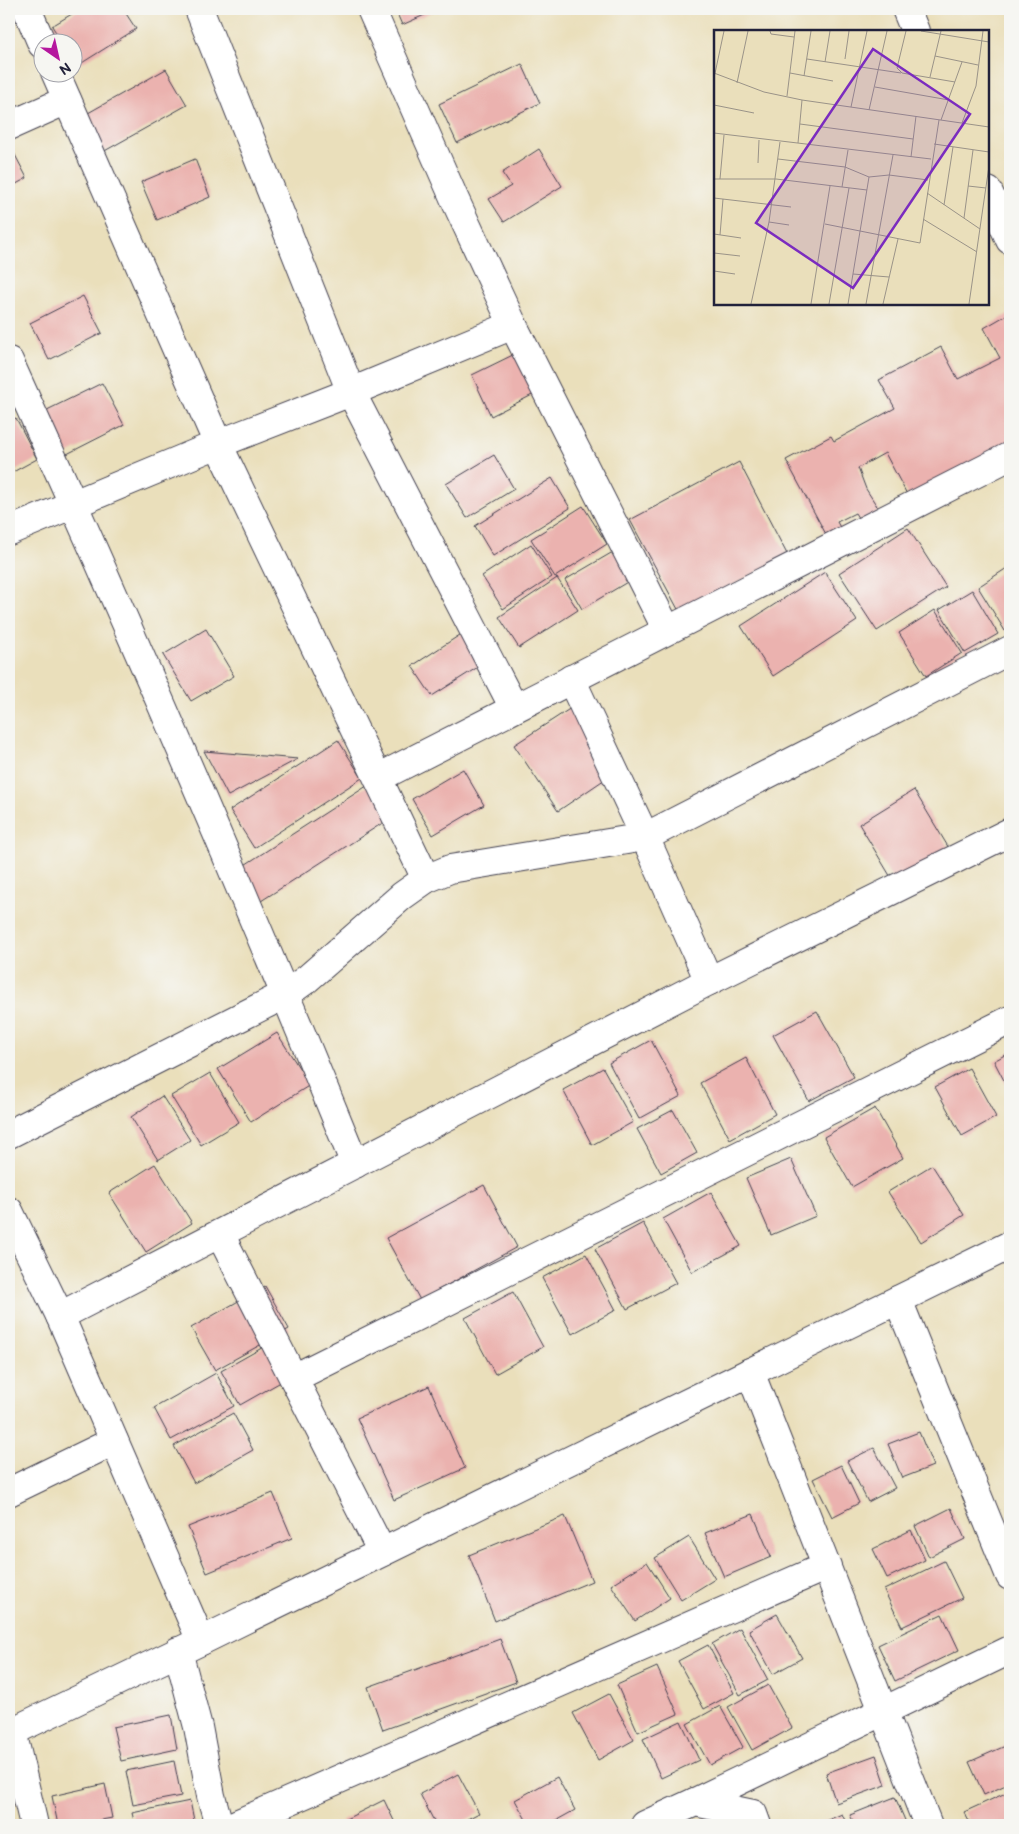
<svg xmlns="http://www.w3.org/2000/svg" width="1019" height="1834" font-family="'Balsamiq Sans',sans-serif">
<style>
.building{fill:#ebb2af}
.lines{fill:none;stroke-linecap:round;stroke-linejoin:round}
.street-casing{stroke:#403e4e;stroke-width:30}
.street{stroke:#fff;stroke-width:28}
.inset-road{fill:none;stroke:#9a9388;stroke-width:1}
.view{fill:#7b2cbf;fill-opacity:0.15;stroke:#7b2cbf;stroke-width:2.5}
.inset-edge{fill:none;stroke:#22223b;stroke-width:2.5}
</style>
<rect width="100%" height="100%" fill="#f6f6f2"/>
<filter id="ink" filterUnits="userSpaceOnUse"><feTurbulence type="fractalNoise" baseFrequency=".02" numOctaves="2"/><feDisplacementMap in="SourceGraphic" scale="10" xChannelSelector="R" yChannelSelector="G"/><feConvolveMatrix kernelMatrix="1 2 1 2 8 2 1 2 1" color-interpolation-filters="sRGB"/></filter>
<filter id="wash" filterUnits="userSpaceOnUse"><feTurbulence type="fractalNoise" baseFrequency=".0096" numOctaves="4" result="noise"/><feDisplacementMap in="SourceGraphic" scale="20" xChannelSelector="R" yChannelSelector="G"/><feGaussianBlur stdDeviation="1.12" result="paint"/><feColorMatrix in="noise" values="0 0 0 0 0 0 0 0 0 0 0 0 0 0 0 0 0 1.4 0 .05"/><feComposite in="paint" operator="in"/></filter>
<g filter="url(#wash)">
<rect width="100%" height="100%" fill="#eadfbb"/>
<g id="blocks">
<g class="building">
<polygon points="80,9 123,9 136,29 77,66 72,59 72,42 62,42 52,26"/>
<polygon points="395,9 438,9 402,25"/>
<polygon points="522,64 540,103 457,143 439,104"/>
<polygon points="166,69 187,105 101,153 81,117"/>
<polygon points="539,149 562,186 504,222 489,199 511,186 502,173"/>
<polygon points="14,153 27,178 9,188 9,156"/>
<polygon points="195,159 210,197 157,220 141,182"/>
<polygon points="83,296 102,333 49,360 30,323"/>
<polygon points="1010,313 1010,445 909,498 885,453 858,468 866,489 880,511 860,521 855,513 837,522 842,531 828,538 786,460 831,436 834,441 895,408 879,380 941,347 958,379 1000,358 984,328"/>
<polygon points="523,350 542,390 491,416 472,375"/>
<polygon points="102,383 124,425 65,455 43,412"/>
<polygon points="16,418 37,459 13,472 11,467 9,469 9,421"/>
<polygon points="494,455 514,489 467,518 446,484"/>
<polygon points="739,462 788,556 680,613 630,520"/>
<polygon points="552,478 570,508 493,556 475,526"/>
<polygon points="583,506 607,544 555,577 531,539"/>
<polygon points="908,528 946,587 877,631 839,573"/>
<polygon points="531,544 552,577 503,609 482,576"/>
<polygon points="618,549 634,578 582,609 565,580"/>
<polygon points="1010,566 1010,628 1005,631 978,587"/>
<polygon points="825,572 857,621 773,676 741,626"/>
<polygon points="557,578 578,610 519,648 499,617"/>
<polygon points="972,590 998,634 965,653 939,610"/>
<polygon points="935,610 962,653 926,676 899,633"/>
<polygon points="206,629 234,676 191,701 163,655"/>
<polygon points="466,631 486,662 432,696 412,666"/>
<polygon points="571,708 614,773 558,811 514,745"/>
<polygon points="338,740 362,778 254,848 230,810"/>
<polygon points="204,751 298,759 228,796"/>
<polygon points="463,769 484,805 433,835 412,799"/>
<polygon points="373,782 395,815 261,901 240,868"/>
<polygon points="914,790 950,850 895,884 859,824"/>
<polygon points="817,1011 854,1077 809,1101 773,1035"/>
<polygon points="277,1033 310,1085 251,1122 218,1069"/>
<polygon points="651,1040 681,1096 639,1119 609,1063"/>
<polygon points="1010,1052 1010,1092 994,1061"/>
<polygon points="746,1058 775,1114 730,1139 700,1083"/>
<polygon points="603,1068 633,1122 592,1145 563,1090"/>
<polygon points="969,1068 996,1117 962,1136 935,1087"/>
<polygon points="210,1073 239,1122 201,1145 171,1096"/>
<polygon points="162,1096 190,1140 158,1160 131,1117"/>
<polygon points="875,1108 903,1158 852,1187 824,1137"/>
<polygon points="673,1110 697,1153 661,1173 637,1129"/>
<polygon points="791,1159 816,1216 771,1235 746,1178"/>
<polygon points="155,1164 192,1223 146,1252 109,1193"/>
<polygon points="932,1165 964,1215 921,1242 888,1192"/>
<polygon points="484,1185 517,1247 420,1300 386,1238"/>
<polygon points="711,1192 741,1246 692,1272 663,1219"/>
<polygon points="643,1223 676,1283 627,1309 595,1249"/>
<polygon points="586,1254 616,1310 572,1334 542,1278"/>
<polygon points="265,1286 289,1329 215,1370 191,1328"/>
<polygon points="513,1292 543,1347 495,1374 465,1318"/>
<polygon points="283,1336 302,1370 240,1405 221,1371"/>
<polygon points="216,1373 234,1406 171,1440 154,1408"/>
<polygon points="429,1386 465,1468 394,1500 357,1418"/>
<polygon points="233,1413 253,1450 194,1483 174,1446"/>
<polygon points="919,1432 933,1466 902,1478 888,1444"/>
<polygon points="874,1448 895,1488 868,1502 847,1461"/>
<polygon points="841,1465 859,1503 832,1517 813,1479"/>
<polygon points="273,1493 292,1538 207,1573 188,1527"/>
<polygon points="951,1508 965,1539 929,1557 915,1526"/>
<polygon points="753,1514 771,1557 724,1577 705,1533"/>
<polygon points="565,1516 592,1581 495,1621 469,1555"/>
<polygon points="911,1530 925,1560 887,1578 873,1549"/>
<polygon points="689,1537 715,1579 681,1600 655,1558"/>
<polygon points="944,1561 962,1598 902,1627 884,1590"/>
<polygon points="647,1562 670,1598 635,1621 611,1585"/>
<polygon points="777,1614 802,1658 773,1674 749,1630"/>
<polygon points="942,1614 959,1650 895,1681 878,1645"/>
<polygon points="740,1628 768,1680 740,1695 712,1644"/>
<polygon points="500,1639 516,1682 383,1730 368,1687"/>
<polygon points="708,1645 734,1693 704,1709 678,1661"/>
<polygon points="657,1667 678,1714 638,1732 617,1685"/>
<polygon points="768,1685 792,1728 752,1750 728,1707"/>
<polygon points="609,1694 634,1740 598,1760 573,1713"/>
<polygon points="720,1706 743,1747 710,1765 687,1724"/>
<polygon points="171,1715 177,1749 121,1761 113,1727"/>
<polygon points="681,1721 699,1760 661,1778 643,1739"/>
<polygon points="1010,1744 1010,1783 984,1795 969,1762"/>
<polygon points="876,1755 886,1785 836,1803 826,1773"/>
<polygon points="174,1761 181,1796 133,1805 126,1771"/>
<polygon points="458,1774 479,1813 456,1825 436,1825 420,1794"/>
<polygon points="557,1777 575,1810 548,1825 529,1825 515,1800"/>
<polygon points="105,1784 112,1818 75,1825 58,1825 52,1796"/>
<polygon points="1010,1791 1010,1825 971,1825 964,1812"/>
<polygon points="895,1797 907,1825 855,1825 850,1815"/>
<polygon points="384,1800 396,1825 344,1825 342,1821"/>
<polygon points="190,1801 195,1825 135,1825 132,1813"/>
<polygon points="726,1814 732,1825 707,1825"/>
<polygon points="842,1814 847,1825 816,1825"/>
</g>
</g>
</g>
<g filter="url(#ink)">
<use href="#blocks" fill-opacity="0" stroke="#403e4e" stroke-width="1"/>
<g class="lines">
<defs>
<g id="street">
<polyline points="27,9 42,44"/>
<polyline points="199,9 351,392 514,708"/>
<polyline points="371,9 455,200 513,325 667,630"/>
<polyline points="906,9 915,31"/>
<polyline points="55,72 218,444 426,879"/>
<polyline points="9,126 67,100"/>
<polyline points="988,191 1010,240"/>
<path d="M9 361C129 626 245 894 355 1164"/>
<polyline points="9,531 218,444 351,392 513,325"/>
<polyline points="571,679 645,837 709,981"/>
<polyline points="378,778 1010,456"/>
<polyline points="9,1134 286,994 307,979 402,896 426,879 450,869 645,837 1010,650"/>
<polyline points="9,1211 60,1316 201,1641"/>
<polyline points="220,1234 382,1552"/>
<polyline points="898,1300 1010,1576"/>
<polyline points="60,1316 709,981 1010,832"/>
<polyline points="750,1372 928,1825"/>
<polyline points="294,1378 1010,1020"/>
<polyline points="9,1492 114,1441"/>
<polyline points="178,1651 198,1727 211,1796 219,1825"/>
<polyline points="12,1731 34,1825"/>
<polyline points="9,1733 201,1641 1010,1245"/>
<polyline points="695,1802 1010,1650"/>
<polyline points="234,1825 827,1566"/>
<polyline points="645,1825 695,1802 753,1814 757,1825"/>
</g>
</defs>
<use href="#street" class="street-casing"/>
<use href="#street" class="street"/>
</g>
</g>
<g transform="translate(714 30)">
<rect width="275" height="275" fill="#eadfbb"/>
<path class="inset-road" d="M56 1 57 4 80 7M192 1 183 38 188 43 241 52M207 1 275 12M221 26 264 35M93 29 187 43M131 29 135 1M111 32 116 1M0 43 50 62 88 70 275 97M76 43 119 51M90 46 97 1M216 47 227 1M0 48 10 1M23 53 34 1M161 57 235 70M73 66 81 1M0 75 40 83M137 77 153 1M155 80 173 1M227 90 248 32M248 93 262 56 269 1M86 94 199 109M0 103 217 129M84 113 88 70M220 114 275 122M197 127 202 86M64 129 131 137 155 147 175 145 214 150M44 133 45 110M0 149H62L153 160M6 149 10 105M254 156 272 158M128 157 134 120M213 163 266 199M0 168 77 177M230 175 239 117M250 188 259 120M209 189 263 222M55 192 75 195M111 194 206 213 225 90M0 204 27 208M6 205 9 169M0 223 26 226M0 241 21 244M139 244 175 247M37 274 55 192 66 112M97 274 116 156M115 274 135 158M134 274 155 147M152 274 179 125M169 274 184 209M255 274 275 136"/>
<path class="view" d="M159 19 256 84 139 258 42 193Z"/>
<rect width="275" height="275" class="inset-edge"/>
</g>
<rect width="1019" height="1834" fill="none" stroke="#f6f6f2" stroke-width="30"/>
<g transform="translate(58 58) rotate(146)"><circle r="24" fill="#f6f6f2" stroke="#a1a1a9"/>
<path d="M0-4L9 19L0 12L-9 19Z" fill="#b5179e"/>
<text y="-8" font-size="14" font-weight="bold" text-anchor="middle" fill="#22223b">N</text>
</g>
</svg>
